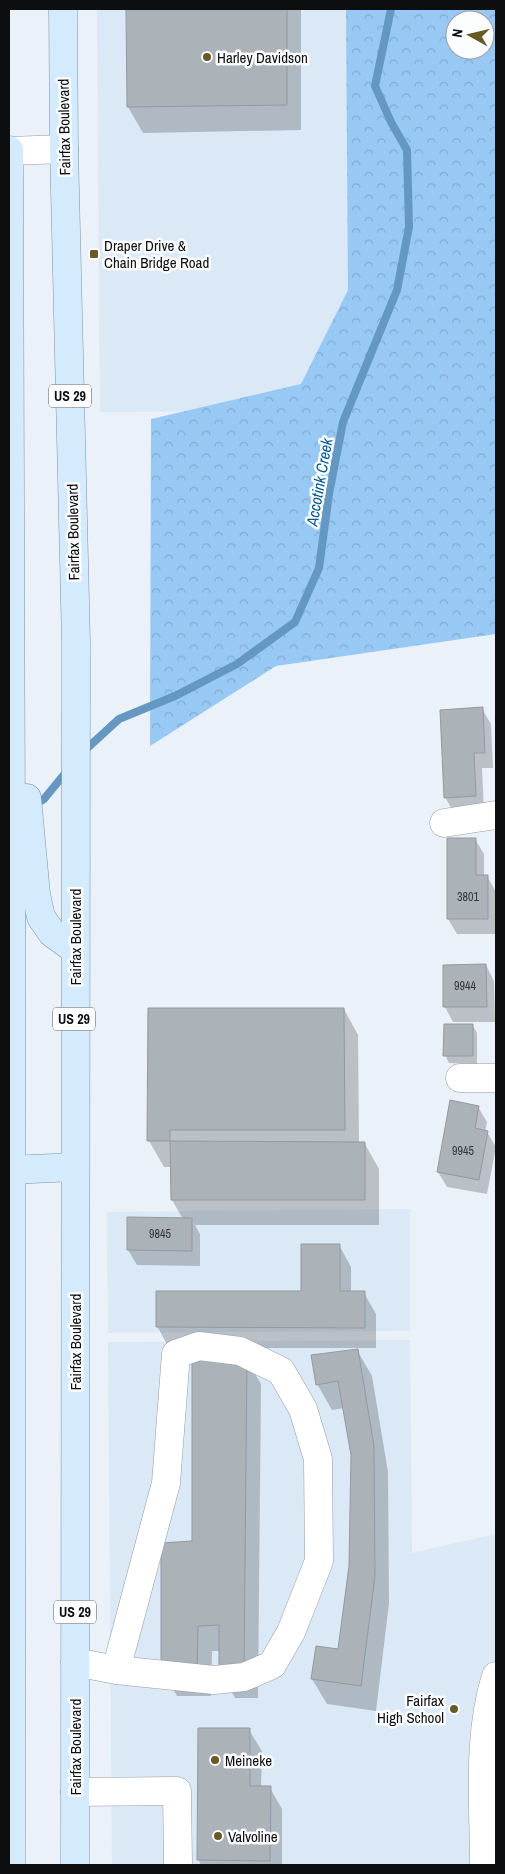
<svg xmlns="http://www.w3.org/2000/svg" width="505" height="1874" font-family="'Archivo Narrow',sans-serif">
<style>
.built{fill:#dbe8f5}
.forest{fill:url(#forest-crowns);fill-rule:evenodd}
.shadow{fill:#0003}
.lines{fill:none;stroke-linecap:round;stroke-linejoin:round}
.stream{stroke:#6497c2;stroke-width:8}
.building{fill:#abb2b8;stroke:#93999f}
.minor-casing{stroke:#969da3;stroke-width:29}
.major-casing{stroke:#7b94a9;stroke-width:29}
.minor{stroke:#fff;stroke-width:28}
.major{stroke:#d4eafd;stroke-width:28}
.poi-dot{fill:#675a26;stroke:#fcfdff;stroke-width:2}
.labels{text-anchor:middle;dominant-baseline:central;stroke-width:5;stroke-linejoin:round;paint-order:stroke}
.number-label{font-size:12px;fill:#34373a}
.shield{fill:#fcfdff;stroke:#545658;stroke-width:1}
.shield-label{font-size:14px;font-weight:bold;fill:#0c0e10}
.poi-label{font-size:15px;fill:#0c0e10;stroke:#fcfdff;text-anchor:start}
.street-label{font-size:15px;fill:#0c0e10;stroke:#fcfdff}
.water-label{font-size:16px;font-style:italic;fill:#00598f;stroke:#fcfdff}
</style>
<defs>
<pattern id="forest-crowns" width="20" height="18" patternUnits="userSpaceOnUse" patternTransform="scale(1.25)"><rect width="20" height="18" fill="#98c9f4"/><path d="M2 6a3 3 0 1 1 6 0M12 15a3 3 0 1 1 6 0" fill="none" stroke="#82abd0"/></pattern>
</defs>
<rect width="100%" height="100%" fill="#eaf1f8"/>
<g class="built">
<polygon points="97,9 403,9 405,410 100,412"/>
<polygon points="410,1209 410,1331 108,1333 107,1212"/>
<polygon points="410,1340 412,1553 496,1534 496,1865 112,1865 108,1342"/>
</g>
<path class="forest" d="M346 9H496V634L276 666 150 746 151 419 301 384 348 290ZM455 20H485V50H455Z"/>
<g class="shadow">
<polygon points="127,9 301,9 301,130 143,133 128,107"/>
<polygon points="482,709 491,724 493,768 482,768 484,811 454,813 445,797"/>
<polygon points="475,839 484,854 484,876 487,876 496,892 496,934 457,934 448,919"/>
<polygon points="486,965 494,981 495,1022 453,1022 445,1007 444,966"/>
<polygon points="149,1009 344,1009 358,1035 359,1143 365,1144 379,1169 379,1225 195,1225 200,1234 200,1266 137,1265 128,1250 128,1218 183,1219 172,1200 172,1167 164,1167 149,1141"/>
<polygon points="473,1026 477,1033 477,1064 449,1063 445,1055"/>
<polygon points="478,1107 487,1122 485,1132 487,1132 496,1147 487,1194 447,1187 438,1172"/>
<polygon points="339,1245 351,1267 351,1293 364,1293 376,1314 376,1348 169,1348 157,1326 302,1292"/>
<polygon points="357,1350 372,1376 388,1472 389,1603 376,1711 327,1704 312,1679 339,1650 351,1566 352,1455 344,1408 332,1410 317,1384"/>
<polygon points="246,1359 261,1384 258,1698 235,1698 220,1672 220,1651 212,1651 211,1696 177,1696 162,1670 193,1543"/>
<polygon points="249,1730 262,1751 261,1788 270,1788 282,1809 282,1865 201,1865 198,1859"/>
</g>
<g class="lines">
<g class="stream">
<polyline points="83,752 119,719 175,696 237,664 295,622 319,568 329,494 343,422 397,290 409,227 407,150 391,122 375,86 391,9"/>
<polyline points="34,805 44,799 67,771"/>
</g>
</g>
<g class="building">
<polygon points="126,9 287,9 287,105 127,107"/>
<polygon points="483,707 485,753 474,753 476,796 444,798 440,710"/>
<polygon points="447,838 476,838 476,875 488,875 488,919 447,919"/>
<polygon points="486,964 487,1007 443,1007 443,965"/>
<polygon points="148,1008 344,1008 345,1130 170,1130 170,1141 147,1141"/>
<polygon points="444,1024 473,1024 473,1056 443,1056"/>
<polygon points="450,1100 479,1106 475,1128 488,1131 479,1180 437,1172"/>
<polygon points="170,1141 365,1142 365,1200 171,1200"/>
<polygon points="127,1217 192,1218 192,1251 127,1250"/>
<polygon points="301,1244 340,1244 340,1291 365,1291 365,1328 156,1327 156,1291 301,1291"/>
<polygon points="358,1349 374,1446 375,1576 361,1686 311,1679 316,1646 338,1649 349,1566 351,1455 338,1381 316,1385 311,1355"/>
<polygon points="192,1357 247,1357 244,1672 219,1672 219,1625 198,1626 197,1671 161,1671 161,1543 192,1541"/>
<polygon points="198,1728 250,1728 250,1786 271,1786 270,1861 197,1860"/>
</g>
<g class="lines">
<defs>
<g id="minor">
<polyline points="9,151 64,149"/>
<polyline points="444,823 496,815"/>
<polyline points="460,1078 496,1078"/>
<polyline points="75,1662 116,1670 214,1680 244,1677 272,1665 291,1632 319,1561 318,1459 303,1409 281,1371 240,1351 199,1346 176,1354 166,1483 116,1670"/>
<polyline points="75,1792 177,1791 178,1865"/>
<path d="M484 1865C484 1802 477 1737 496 1676"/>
</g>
<g id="major">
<polyline points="63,9 64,149 76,642 75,1865"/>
<path d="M9 150C13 722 11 1293 11 1865"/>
<polyline points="27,798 36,894 41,917 52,933 74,949"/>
<polyline points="10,1170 75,1167"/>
</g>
</defs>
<use href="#minor" class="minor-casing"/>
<use href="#major" class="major-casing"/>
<use href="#minor" class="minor"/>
<use href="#major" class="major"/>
</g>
<g class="poi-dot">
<circle cx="207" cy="57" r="5"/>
<rect x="89" y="249" width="10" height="10" rx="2.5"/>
<circle cx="454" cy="1709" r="5"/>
<circle cx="215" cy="1760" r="5"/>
<circle cx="218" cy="1836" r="5"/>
</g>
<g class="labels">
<g class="number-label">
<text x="468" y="897">3801</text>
<text x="465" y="986">9944</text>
<text x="463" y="1151">9945</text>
<text x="160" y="1234">9845</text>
</g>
<g class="shield">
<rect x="49" y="384.5" width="42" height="23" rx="4"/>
<rect x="53" y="1007.5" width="42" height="23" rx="4"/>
<rect x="54" y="1600.5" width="42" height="23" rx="4"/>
</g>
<g class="shield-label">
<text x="70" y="396">US 29</text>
<text x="74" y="1019">US 29</text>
<text x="75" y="1612">US 29</text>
</g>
<g class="poi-label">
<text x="217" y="57">Harley Davidson</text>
<text x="104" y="245">Draper Drive &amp;<tspan x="104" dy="17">Chain Bridge Road</tspan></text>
<text x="444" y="1700" text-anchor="end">Fairfax<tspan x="444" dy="17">High School</tspan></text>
<text x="225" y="1760">Meineke</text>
<text x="228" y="1836">Valvoline</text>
</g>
<g class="street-label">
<text transform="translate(64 127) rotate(-91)">Fairfax Boulevard</text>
<text transform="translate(73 532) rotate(-91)">Fairfax Boulevard</text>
<text transform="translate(75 937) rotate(-90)">Fairfax Boulevard</text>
<text transform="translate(75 1342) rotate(-90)">Fairfax Boulevard</text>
<text transform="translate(75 1747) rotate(-90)">Fairfax Boulevard</text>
</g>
<g class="water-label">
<text transform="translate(319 482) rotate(-80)">Accotink Creek</text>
</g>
</g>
<rect width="505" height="1874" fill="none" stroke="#0c0e10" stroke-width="20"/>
<g transform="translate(470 35) rotate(278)"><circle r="24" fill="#fcfdff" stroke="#9c9d9f"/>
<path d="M0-4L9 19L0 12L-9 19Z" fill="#675a26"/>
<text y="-8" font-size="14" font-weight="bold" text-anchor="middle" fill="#0c0e10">N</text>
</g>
</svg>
